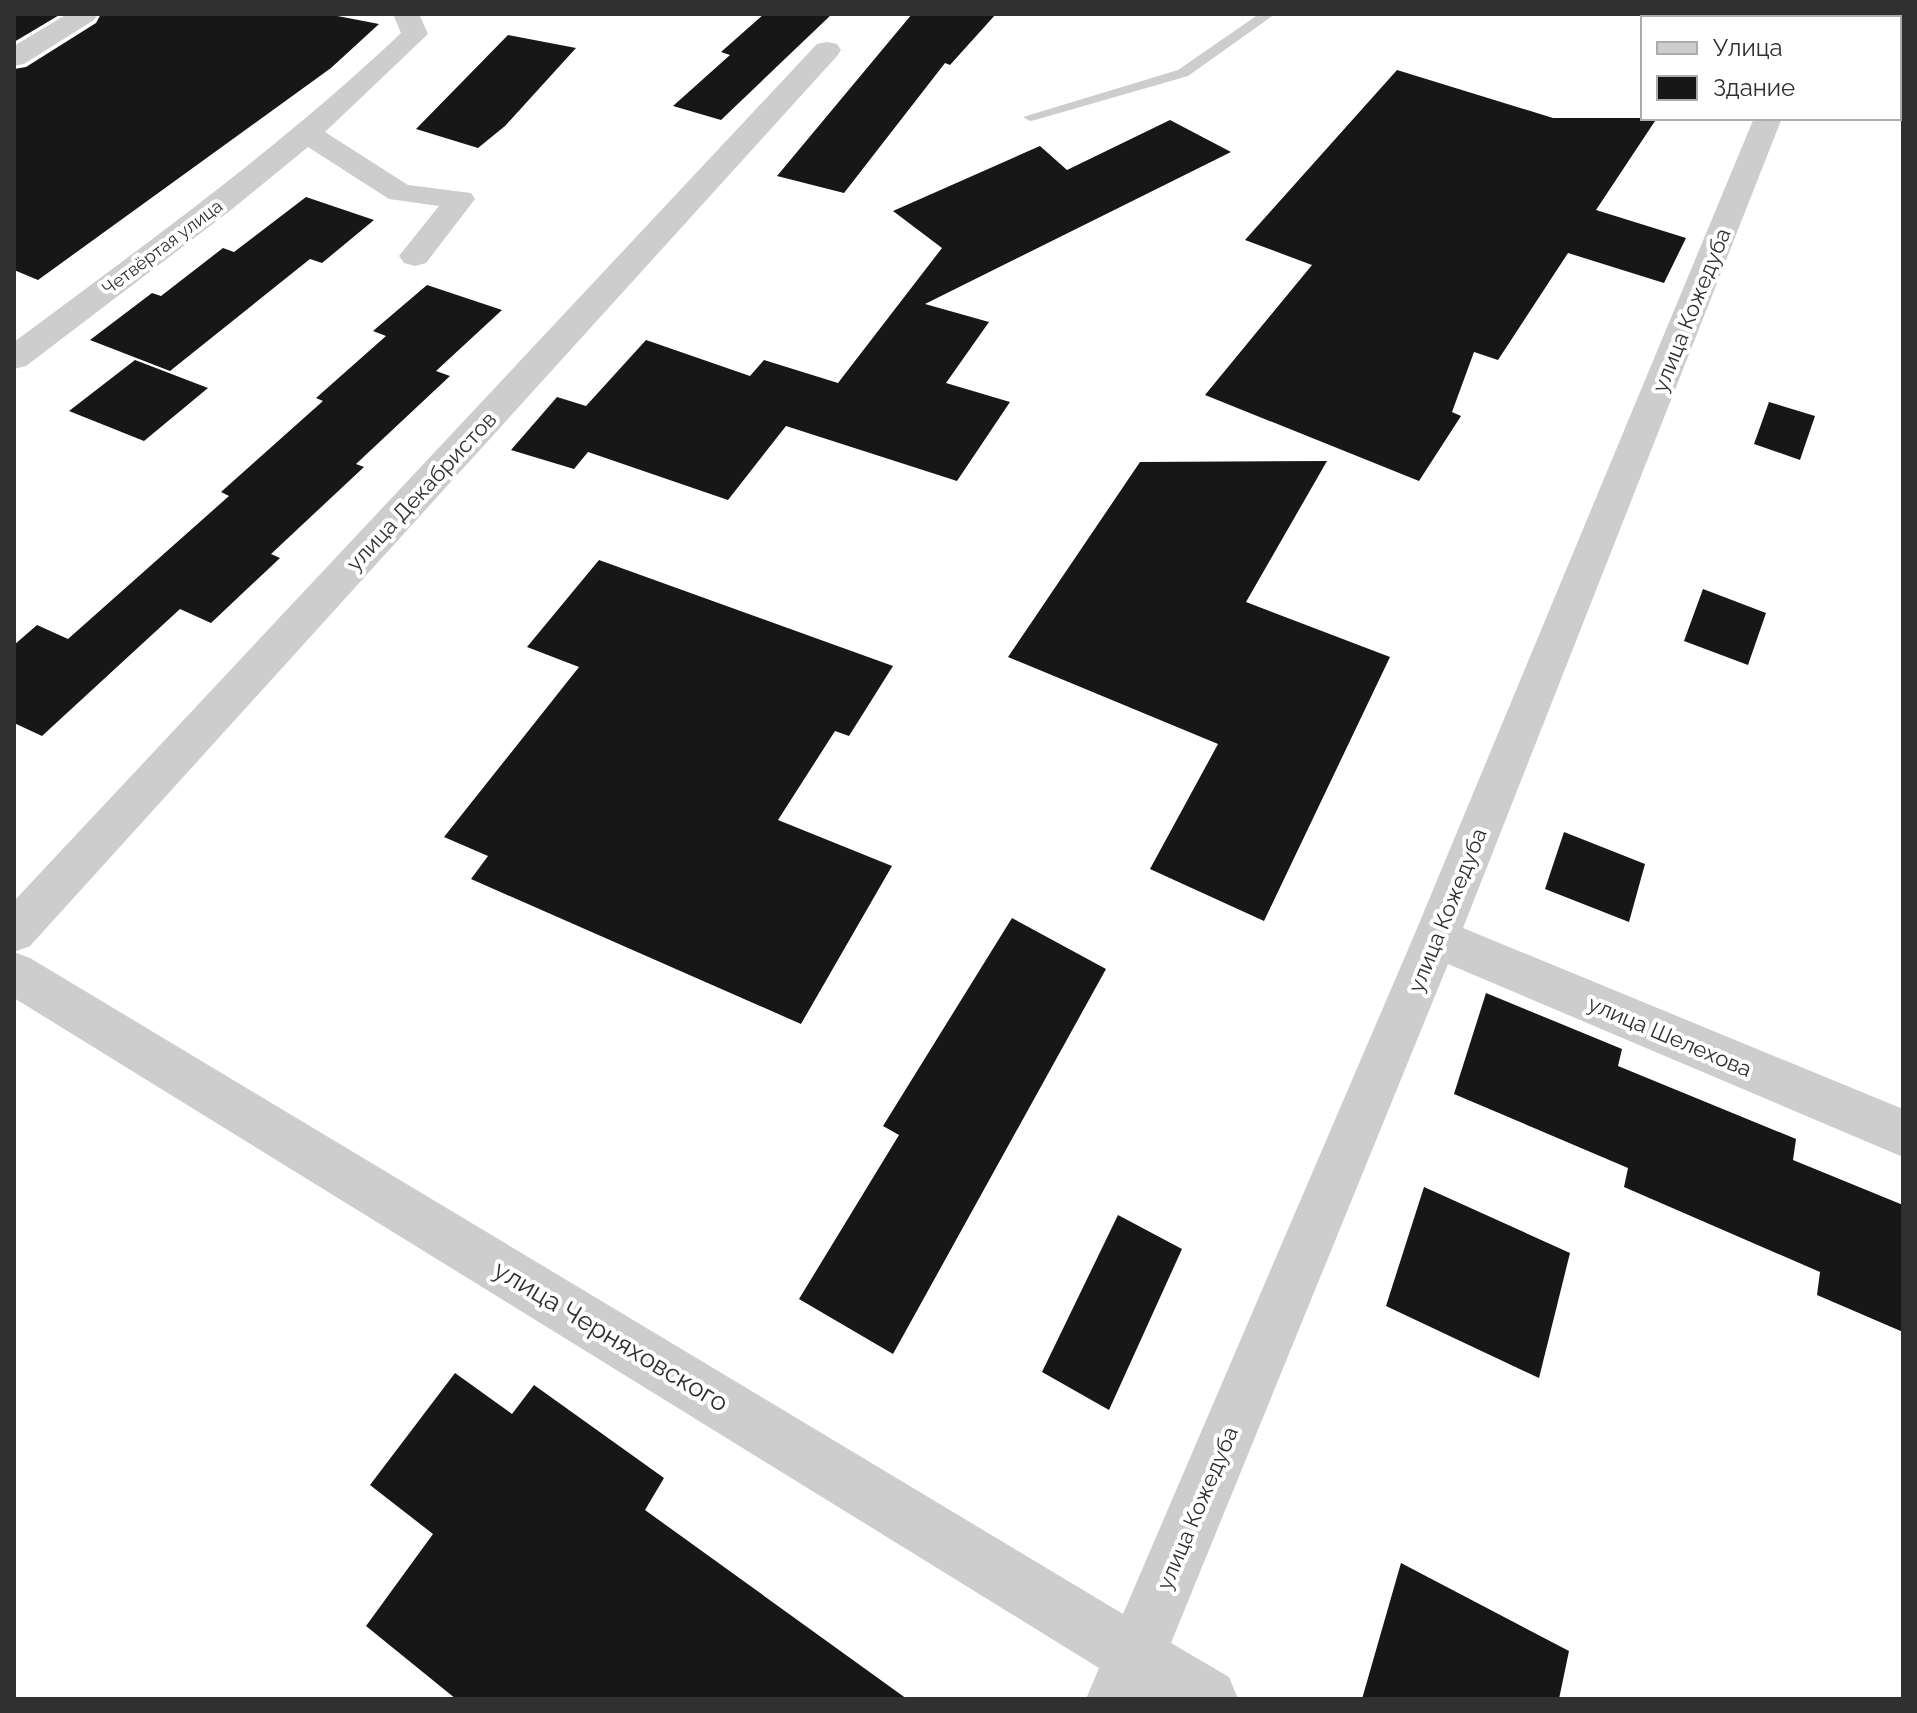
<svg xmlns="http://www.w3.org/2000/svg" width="1917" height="1713" font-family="Raleway,sans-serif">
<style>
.building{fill:#171717}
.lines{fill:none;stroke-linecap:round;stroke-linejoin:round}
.service{fill:#cdcdcd;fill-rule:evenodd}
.minor{fill:#cdcdcd;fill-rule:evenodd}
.labels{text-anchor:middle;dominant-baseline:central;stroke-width:8;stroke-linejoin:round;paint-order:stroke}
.far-street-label{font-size:18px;fill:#303030;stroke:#fff}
.street-label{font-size:22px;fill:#303030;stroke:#fff}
.near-street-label{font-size:26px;fill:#303030;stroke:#fff}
</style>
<rect width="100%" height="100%" fill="#fff"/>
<g class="building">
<polygon points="14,14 61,14 14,42"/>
<polygon points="101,14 327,14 379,24 331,68 38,280 14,270 14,69 26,67 96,23"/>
<polygon points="764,14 832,14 721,120 673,106 730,55 721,52"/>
<polygon points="912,14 996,14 950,65 945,63 844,193 777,176"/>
<polygon points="508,35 576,48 505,126 478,148 416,129"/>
<polygon points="1397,70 1553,118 1657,118 1596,210 1686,238 1664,283 1568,253 1498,360 1474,352 1452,412 1461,416 1419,481 1205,395 1312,265 1245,240"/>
<polygon points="1170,120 1231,152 925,304 989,322 946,383 1010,402 957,481 786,426 728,500 588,452 574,469 511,450 557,397 586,406 646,340 750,376 764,360 838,383 942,248 893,211 1040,146 1067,170"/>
<polygon points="306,197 374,220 322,263 310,259 170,371 90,340 152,293 161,296 223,248 234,252"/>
<polygon points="427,285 502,310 436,371 450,376 356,464 364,467 271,554 280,558 211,623 180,609 42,736 14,723 14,645 37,625 68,639 229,496 221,492 323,401 316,398 386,336 373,331"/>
<polygon points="135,360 208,388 144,441 69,411"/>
<polygon points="1769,402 1815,416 1800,460 1754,444"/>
<polygon points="1327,461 1246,602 1390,657 1264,921 1150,869 1218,744 1008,657 1140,462"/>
<polygon points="599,560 893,666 849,736 835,731 778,820 892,866 801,1024 471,879 488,856 444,837 579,667 527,647"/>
<polygon points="1703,589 1766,613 1748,665 1684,641"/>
<polygon points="1564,832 1645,864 1629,922 1545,889"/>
<polygon points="1012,918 1106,969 893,1354 799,1299 899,1135 883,1126"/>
<polygon points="1486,993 1622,1049 1618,1066 1796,1139 1793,1160 1903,1205 1903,1332 1817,1295 1820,1272 1624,1187 1628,1168 1454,1094"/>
<polygon points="1424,1187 1570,1253 1539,1378 1386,1306"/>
<polygon points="1118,1215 1182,1249 1109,1410 1042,1372"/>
<polygon points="455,1373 512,1414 534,1385 664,1478 645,1510 907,1699 456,1699 366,1626 433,1534 370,1485"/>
<polygon points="1401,1563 1569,1651 1559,1699 1362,1699"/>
</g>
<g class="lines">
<g class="service">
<polygon points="1259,14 1275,14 1188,76 1035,120 1030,121 1023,117 1178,70"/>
<polygon points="1708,14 1730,14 1736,18 1714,18"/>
</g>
<g class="minor">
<polygon points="67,14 98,14 94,20 24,64 14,66 14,46"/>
<path d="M393 14H419L428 34 325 132 408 185 471 193 475 199 426 263 415 266 404 263 399 256 439 206 389 199 308 147 231 210 26 366 14 369V342C147 243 281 147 401 33Z"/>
<polygon points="1772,14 1798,14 1796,18 1770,18"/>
<polygon points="827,42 837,44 841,50 837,56 30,946 14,952 14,901 817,44"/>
<polygon points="1754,118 1782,118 1463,928 1903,1109 1903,1157 1448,964 1171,1643 1229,1677 1238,1699 1086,1699 1099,1668 14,998 14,952 30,958 1123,1614 1413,938"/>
</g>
</g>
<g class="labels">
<g class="far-street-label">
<text transform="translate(162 247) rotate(-37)">Четвёртая улица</text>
</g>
<g class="street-label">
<text transform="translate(1691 310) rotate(-68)">улица Кожедуба</text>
<text transform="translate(421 491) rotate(-47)">улица Декабристов</text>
<text transform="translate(1447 910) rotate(-68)">улица Кожедуба</text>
<text transform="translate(1670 1036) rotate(23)">улица Шелехова</text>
<text transform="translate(1197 1508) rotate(-67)">улица Кожедуба</text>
</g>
<g class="near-street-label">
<text transform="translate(611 1336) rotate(31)">улица Черняховского</text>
</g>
</g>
<rect width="1917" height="1713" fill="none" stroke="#303030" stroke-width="32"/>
<rect x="1641" y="16" width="260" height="104" fill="#ffffff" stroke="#acacac" stroke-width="2"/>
<rect x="1657" y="42" width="40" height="12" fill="#cdcdcd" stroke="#acacac" stroke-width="2"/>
<text x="1713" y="56" font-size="24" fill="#303030">Улица</text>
<rect x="1657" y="76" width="40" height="24" fill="#171717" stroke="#acacac" stroke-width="2"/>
<text x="1713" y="96" font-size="24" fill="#303030">Здание</text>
</svg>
